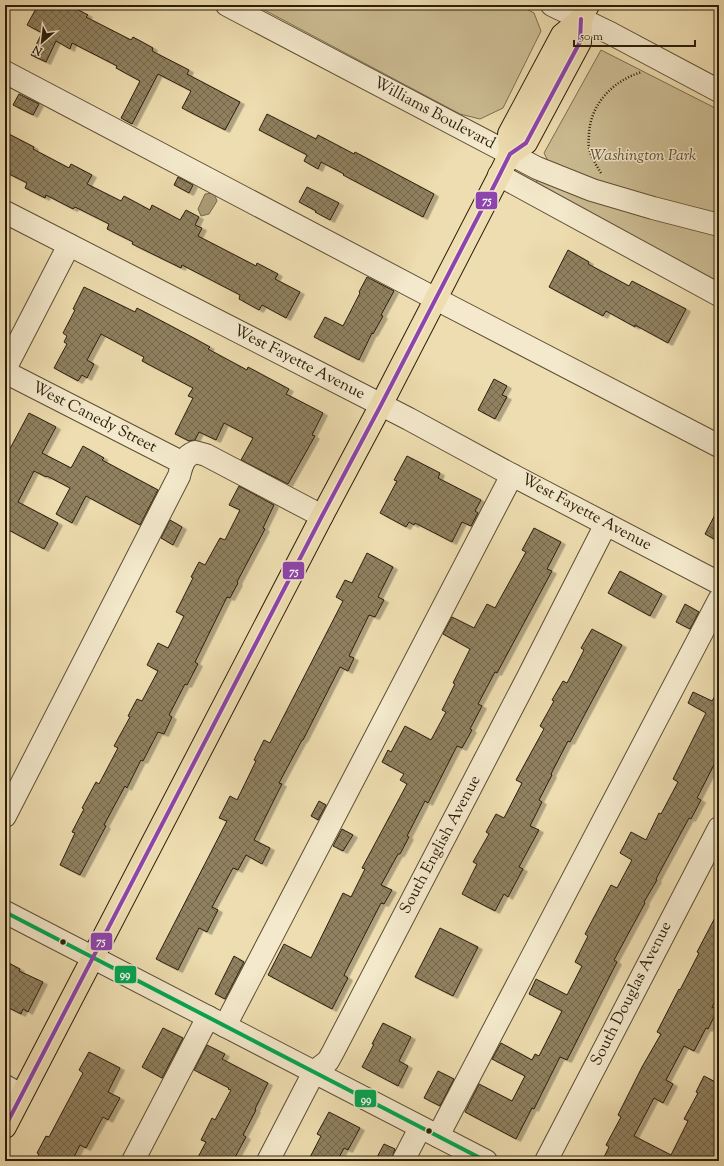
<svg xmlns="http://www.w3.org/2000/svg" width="724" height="1166" font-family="'Sorts Mill Goudy',serif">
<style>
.green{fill:#cdbd94;stroke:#7c6e50}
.water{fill:#ac9c78;stroke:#786a4c}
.building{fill:url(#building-cross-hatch);stroke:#2b1e0b;filter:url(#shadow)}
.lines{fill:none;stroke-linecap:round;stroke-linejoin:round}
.minor-casing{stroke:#5c4e34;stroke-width:24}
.major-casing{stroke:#2b1e0b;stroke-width:24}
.path{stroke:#2b1e0b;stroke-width:2.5;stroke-dasharray:1 2;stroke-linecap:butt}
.minor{stroke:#f4e9cc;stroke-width:22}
.major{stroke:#eeddb0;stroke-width:22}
.bus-1-casing{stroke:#f4e9cc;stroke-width:7}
.bus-2-casing{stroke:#f4e9cc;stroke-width:7}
.bus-1{stroke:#00a651;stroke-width:4}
.bus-2{stroke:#8e44ad;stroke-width:4}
.bus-dot{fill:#2b1e0b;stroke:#f4e9cc;stroke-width:1.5}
.labels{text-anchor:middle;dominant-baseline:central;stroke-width:3;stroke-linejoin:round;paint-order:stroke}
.street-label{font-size:16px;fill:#2b1e0b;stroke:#f4e9cc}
.park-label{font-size:16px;font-style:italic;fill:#5c4e34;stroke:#f4e9cc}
.line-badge{stroke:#f4e9cc;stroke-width:1.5}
.badge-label{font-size:11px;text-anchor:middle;font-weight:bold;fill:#fff}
</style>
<defs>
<pattern id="building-cross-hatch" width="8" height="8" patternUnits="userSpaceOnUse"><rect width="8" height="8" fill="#908161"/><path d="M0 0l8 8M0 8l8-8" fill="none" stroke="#76694e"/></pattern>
<filter id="shadow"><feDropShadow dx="4.5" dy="2.5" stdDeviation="0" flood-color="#0004"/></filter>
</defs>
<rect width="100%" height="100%" fill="#eeddb0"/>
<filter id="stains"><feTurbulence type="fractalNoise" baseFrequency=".005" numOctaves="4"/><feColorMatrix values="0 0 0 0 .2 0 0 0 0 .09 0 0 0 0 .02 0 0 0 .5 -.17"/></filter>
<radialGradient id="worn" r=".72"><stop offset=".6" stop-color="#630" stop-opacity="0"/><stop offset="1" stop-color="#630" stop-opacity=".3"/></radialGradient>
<g class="green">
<polygon points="255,5 519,5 534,13 541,31 503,108 480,119 460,114"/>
<polygon points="601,50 719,110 719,283 535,185 547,159 544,153"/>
</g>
<polygon class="water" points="214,193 217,201 209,214 201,216 198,209 205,194"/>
<g class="building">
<polygon points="38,5 69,5 88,15 86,17 131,40 133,37 153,48 152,51 189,70 187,74 240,102 225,130 182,108 191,91 158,74 132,124 121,118 140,81 116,68 117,66 72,43 70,49 56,41 46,62 31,55 42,33 27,25"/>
<polygon points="19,94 39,104 33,115 13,105"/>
<polygon points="267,114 316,139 318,135 354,154 355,152 434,194 423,217 343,175 344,174 321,162 318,169 304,161 307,155 259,130"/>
<polygon points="5,132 34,147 33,149 69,168 71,164 92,175 87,184 121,201 124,196 150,210 152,205 180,220 186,210 199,217 195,225 202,228 198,236 256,266 257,263 278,274 275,279 300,292 286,318 262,305 259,310 239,299 240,295 182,265 181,268 132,244 133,242 107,229 109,224 75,207 73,209 46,195 45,198 25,188 27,183 5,172"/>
<polygon points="178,177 193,185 189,193 174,185"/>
<polygon points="307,187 339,203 330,220 315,212 316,211 299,202"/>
<polygon points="568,250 589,262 588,264 629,286 632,281 686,309 668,343 635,325 635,327 606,311 603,316 549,287"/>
<polygon points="367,277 394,291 381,315 383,316 373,334 372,333 359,360 314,337 325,317 343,326 360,293 359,292"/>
<polygon points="84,287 135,312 137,308 190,336 210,347 208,349 247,370 248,367 289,389 286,394 323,413 312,435 315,436 288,484 241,460 253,438 224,423 216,440 199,432 195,440 189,441 175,434 193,398 188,396 193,388 142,361 144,357 101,334 87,360 94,364 87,378 82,375 78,381 54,368 67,344 64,342 67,336 63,333 75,310 73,309"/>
<polygon points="494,379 507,386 502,395 507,397 495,419 478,410"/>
<polygon points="29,413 56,427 42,453 71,468 83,446 104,458 102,460 158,490 140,525 86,496 72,523 56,514 70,488 47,476 46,477 34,471 18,502 58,523 44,549 5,528 5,458"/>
<polygon points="407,456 440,473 438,478 481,500 475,511 478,513 471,526 462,522 452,542 415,523 414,525 409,522 406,527 380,513 397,481 394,480"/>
<polygon points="239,486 274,505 263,528 265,529 237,582 238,583 230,598 227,597 195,662 198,664 187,685 185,684 169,715 172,717 164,734 158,732 143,761 141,760 127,788 125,786 104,825 106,826 80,875 60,865 75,833 72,832 84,809 82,808 96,782 99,784 118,748 114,746 130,717 128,716 137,699 142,701 158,671 147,665 158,643 168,648 184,616 176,612 193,578 191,577 199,562 205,565 220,538 225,540 240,510 229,505"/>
<polygon points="719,507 719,542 705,534"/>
<polygon points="170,520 182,527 173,545 161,538"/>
<polygon points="534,528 561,542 547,569 552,571 497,673 495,672 478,704 482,706 470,729 472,730 462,748 457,746 428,803 425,801 407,836 409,837 400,854 398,854 381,885 392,890 384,904 381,903 344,975 348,978 332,1009 268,975 284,944 311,958 343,893 351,897 365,869 362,868 407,784 400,780 404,774 382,762 388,750 391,752 405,726 431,740 446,712 442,710 455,684 453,683 470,649 443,634 452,617 474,628 487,604 495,608 526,552 522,550"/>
<polygon points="367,553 393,567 378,597 384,600 375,617 369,615 349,656 354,658 348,671 340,667 303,740 302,740 279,783 282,784 254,840 270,848 262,864 246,855 238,870 233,868 212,907 218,910 207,932 199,928 178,970 156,959 227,821 219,818 230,796 237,800 256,761 254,760 264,740 270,743 343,601 336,597 345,580 352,583"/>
<polygon points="620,571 662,594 650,616 608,593"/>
<polygon points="685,604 699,612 690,629 676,622"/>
<polygon points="592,629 622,645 570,742 568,741 551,774 552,775 539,800 542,802 530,826 539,830 519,867 523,869 508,897 504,894 495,911 462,894 477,864 473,862 489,834 486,832 496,814 504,818 522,783 516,780 544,729 540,726 554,701 552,700 563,681 567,683 584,650 581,648"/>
<polygon points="719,689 719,755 697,798 701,800 691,819 689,818 656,879 657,880 644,902 645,903 614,960 617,962 567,1060 560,1057 534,1109 532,1108 516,1139 465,1112 479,1084 512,1101 525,1076 492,1059 501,1043 532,1060 535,1054 539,1056 562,1011 529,994 536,979 567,995 582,966 575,962 588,936 585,934 611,885 617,888 632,860 620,853 631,832 646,840 659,813 661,814 678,782 673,779 706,713 688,703 693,692 712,701"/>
<polygon points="319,801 326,805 318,820 311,816"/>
<polygon points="342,829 353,835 343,851 333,846"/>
<polygon points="719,910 719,994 712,1007 718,1009 708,1029 706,1028 694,1051 684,1046 666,1080 673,1084 663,1103 654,1098 634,1136 671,1155 688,1121 684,1119 698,1093 696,1092 704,1076 719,1084 719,1161 602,1161 609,1147 606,1145 621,1117 618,1115 642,1067 661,1034 657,1032 679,989 680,990 699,953 697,952"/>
<polygon points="440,928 478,947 453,996 415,977"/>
<polygon points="234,956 244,962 225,999 215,994"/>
<polygon points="5,961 20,969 19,971 43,982 28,1012 23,1009 21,1014 5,1006"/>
<polygon points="383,1023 411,1037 399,1061 408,1066 398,1086 362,1067 374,1044 372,1044"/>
<polygon points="163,1028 183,1038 162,1078 142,1067"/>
<polygon points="207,1045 225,1054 222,1059 268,1083 255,1109 256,1110 243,1135 246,1137 233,1161 196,1161 206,1142 201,1140 212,1118 215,1120 231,1090 228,1089 229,1088 194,1070"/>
<polygon points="89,1052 120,1068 108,1092 120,1098 108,1120 103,1117 86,1148 80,1145 72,1161 35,1161 39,1154 37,1153 46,1136 49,1137 83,1073 79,1070"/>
<polygon points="438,1071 454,1079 440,1106 424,1098"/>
<polygon points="329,1112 360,1128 348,1150 344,1148 337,1161 308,1161 321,1136 317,1134"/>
<polygon points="384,1144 395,1149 391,1161 375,1161"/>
</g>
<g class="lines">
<defs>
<g id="minor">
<polyline points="227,5 537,168 592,190 653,208 719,225"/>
<polyline points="552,5 610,33 719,91"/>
<polyline points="5,72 436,299 719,446"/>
<polyline points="499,175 719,295"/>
<polyline points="5,212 409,419 512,475 719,583"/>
<polyline points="5,369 69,245"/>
<polyline points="5,372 183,463"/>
<path d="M5 816 179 476C182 465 183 457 195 452L206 455 322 516"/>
<polyline points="5,912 486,1161"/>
<polyline points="225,1026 512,475"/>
<polyline points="5,1086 21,1095"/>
<polyline points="438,1136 719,600"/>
<polyline points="133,1161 208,1017"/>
<polyline points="268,1161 314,1072 328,1061 333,1052 527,679 606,524"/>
<polyline points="403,1161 420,1128"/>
<polyline points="546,1161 719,828"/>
</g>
<g id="major">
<polyline points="510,154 509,134 562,35 581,19 588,5"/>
<polyline points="5,1127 322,516 381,405 497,180 510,154 526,143 580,42 581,19"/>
</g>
</defs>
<use href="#minor" class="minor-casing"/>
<use href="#major" class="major-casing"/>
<path class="path" d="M601 173C596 165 591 157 589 148 588 143 589 138 589 133 591 103 614 80 642 72"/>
<use href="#minor" class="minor"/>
<use href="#major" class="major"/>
<defs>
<polyline id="bus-1" points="5,912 486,1161"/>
<polyline id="bus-2" points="5,1127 322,516 381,405 497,180 510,154 526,143 580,42 581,19"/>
</defs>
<use href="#bus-1" class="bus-1-casing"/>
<use href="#bus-2" class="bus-2-casing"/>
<use href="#bus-1" class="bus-1"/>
<use href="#bus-2" class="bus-2"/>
</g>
<g class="bus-dot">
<circle cx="63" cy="942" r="3.5"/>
<circle cx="429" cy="1131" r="3.5"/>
</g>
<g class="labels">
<g class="street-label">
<text transform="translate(434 114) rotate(28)">Williams Boulevard</text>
<text transform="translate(299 363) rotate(27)">West Fayette Avenue</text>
<text transform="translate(94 418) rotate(27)">West Canedy Street</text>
<text transform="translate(586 513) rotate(28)">West Fayette Avenue</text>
<text transform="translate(441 845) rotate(-62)">South English Avenue</text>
<text transform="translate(632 994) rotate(-63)">South Douglas Avenue</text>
</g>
<g class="park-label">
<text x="643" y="156">Washington Park</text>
</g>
</g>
<g class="line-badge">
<rect x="475" y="191" width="23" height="19" rx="4" fill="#8e44ad"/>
<rect x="282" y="561" width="23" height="19" rx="4" fill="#8e44ad"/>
<rect x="90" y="932" width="23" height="19" rx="4" fill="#8e44ad"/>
<rect x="114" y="965" width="23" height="19" rx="4" fill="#00a651"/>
<rect x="354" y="1089" width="23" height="19" rx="4" fill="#00a651"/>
</g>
<g class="badge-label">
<text x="487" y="204">75</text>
<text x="294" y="575">75</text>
<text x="101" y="945">75</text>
<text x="125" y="978">99</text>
<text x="366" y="1103">99</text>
</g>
<rect width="724" height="1166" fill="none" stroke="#eeddb0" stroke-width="20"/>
<rect x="6" y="6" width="712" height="1154" fill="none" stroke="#2b1e0b" stroke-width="2"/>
<rect x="10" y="10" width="704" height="1146" fill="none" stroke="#2b1e0b"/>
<g transform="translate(42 42) rotate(208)" stroke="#f4e9cc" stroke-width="3" paint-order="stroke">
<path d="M0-3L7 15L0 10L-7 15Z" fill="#2b1e0b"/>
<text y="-6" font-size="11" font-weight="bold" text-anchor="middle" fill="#2b1e0b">N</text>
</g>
<path d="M574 40v6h121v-6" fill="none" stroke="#2b1e0b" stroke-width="2"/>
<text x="580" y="40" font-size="12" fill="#2b1e0b" stroke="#f4e9cc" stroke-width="3" paint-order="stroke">50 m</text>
<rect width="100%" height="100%" filter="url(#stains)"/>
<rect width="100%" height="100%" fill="url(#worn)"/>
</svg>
